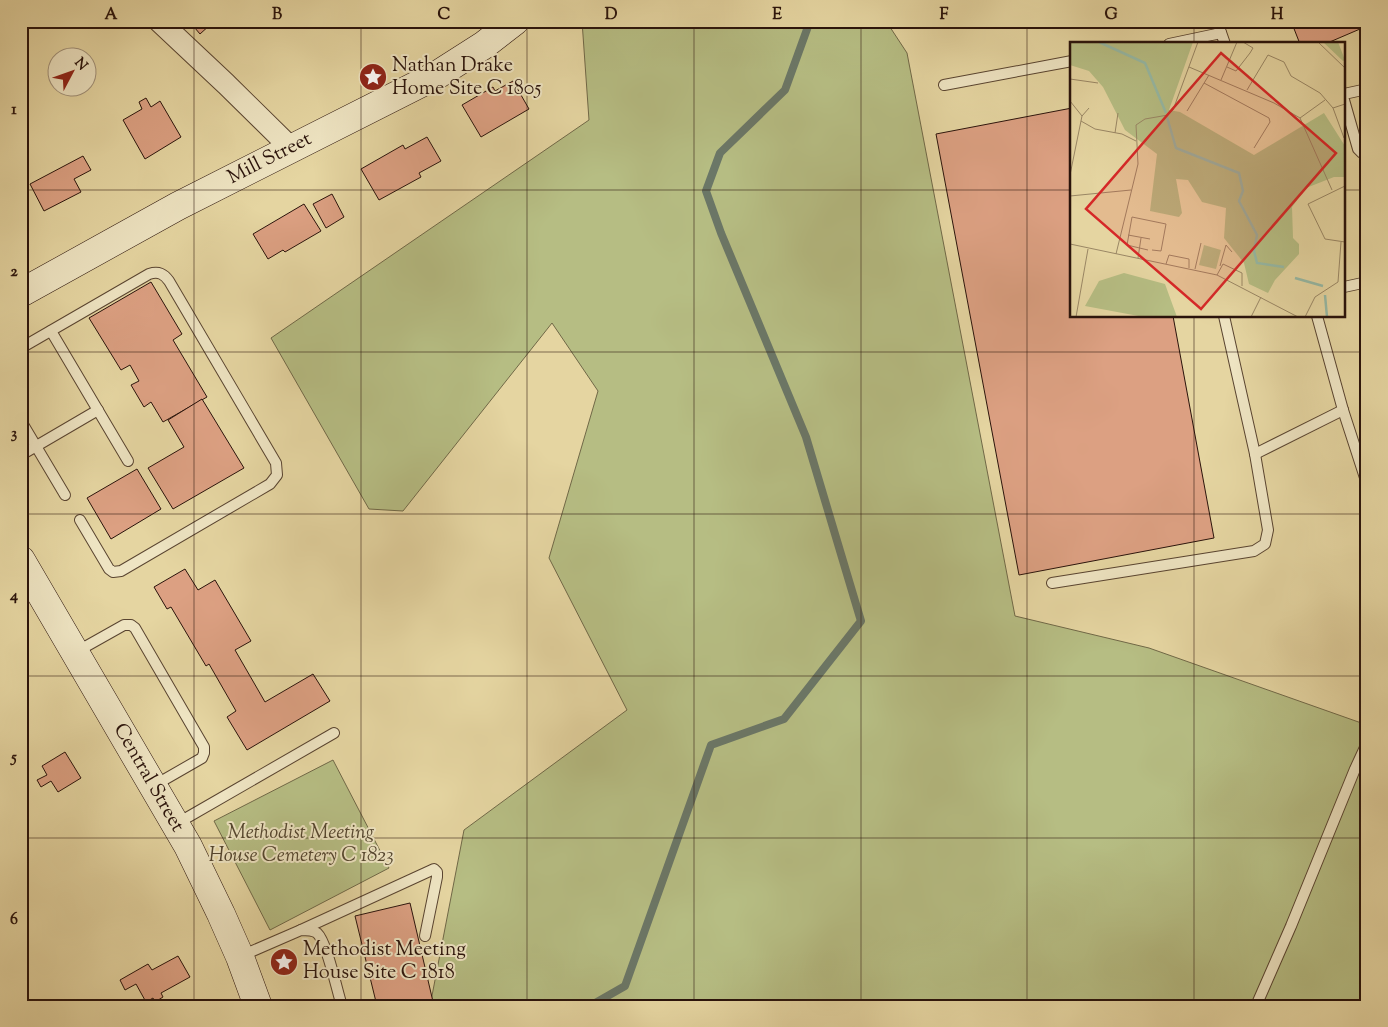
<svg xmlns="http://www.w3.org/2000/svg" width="1388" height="1027" font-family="'Sorts Mill Goudy',serif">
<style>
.green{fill:#b6bd83;stroke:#706847}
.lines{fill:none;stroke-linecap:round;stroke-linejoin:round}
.stream{stroke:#6b7767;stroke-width:8}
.building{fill:#dca082;stroke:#2a130b}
.lane-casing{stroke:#594430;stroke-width:12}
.street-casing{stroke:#594430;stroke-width:23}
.secondary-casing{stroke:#2a130b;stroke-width:29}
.lane{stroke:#eee4c2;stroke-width:10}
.street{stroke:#eee4c2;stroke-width:21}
.secondary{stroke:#eee4c2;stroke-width:28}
.grid{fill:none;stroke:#2a130b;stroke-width:1;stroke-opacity:0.55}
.labels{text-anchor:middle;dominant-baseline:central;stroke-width:4;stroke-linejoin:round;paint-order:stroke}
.poi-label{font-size:20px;fill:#2a130b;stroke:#eee4c2;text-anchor:start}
.street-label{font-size:20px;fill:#2a130b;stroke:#eee4c2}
.park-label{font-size:20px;font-style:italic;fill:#54462f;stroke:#eee4c2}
.inset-river{fill:none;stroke:#96b9a5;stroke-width:2.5}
.inset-road{fill:none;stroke:#9a8765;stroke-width:1}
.view{fill:#d62828;fill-opacity:0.15;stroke:#d62828;stroke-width:2.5}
.inset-edge{fill:none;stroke:#2a130b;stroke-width:2.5}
.neatline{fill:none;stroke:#2a130b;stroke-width:2}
.grid-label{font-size:16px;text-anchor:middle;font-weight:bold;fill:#2a130b}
</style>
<rect width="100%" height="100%" fill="#e5d5a1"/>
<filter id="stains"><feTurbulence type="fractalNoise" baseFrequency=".004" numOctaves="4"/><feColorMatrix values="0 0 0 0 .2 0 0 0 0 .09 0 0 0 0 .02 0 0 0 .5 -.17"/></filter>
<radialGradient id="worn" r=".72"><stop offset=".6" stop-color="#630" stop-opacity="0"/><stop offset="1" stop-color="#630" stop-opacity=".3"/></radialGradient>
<g class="green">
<polygon points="582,21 886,21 907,53 1015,616 1149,648 1367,725 1367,1006 430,1006 464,830 627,710 549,558 598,391 552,323 403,511 369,509 271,338 589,120"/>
<polygon points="333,760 389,868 270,930 214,821"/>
</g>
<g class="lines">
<polyline class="stream" points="590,1006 625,986 711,745 784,719 861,621 806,437 721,233 706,191 720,153 785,90 810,21"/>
</g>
<g class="building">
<polygon points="189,21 209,21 211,24 200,34"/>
<polygon points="1291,21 1367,21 1367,26 1325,44 1300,44"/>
<polygon points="513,81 529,109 481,137 462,105 493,87 495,91"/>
<polygon points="146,98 151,107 160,101 181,137 145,159 123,120 142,109 139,102"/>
<polygon points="1072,108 1072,316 1173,316 1214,538 1019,575 936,134"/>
<polygon points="427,137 441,161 419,173 421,177 379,200 361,169 403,145 405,149"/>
<polygon points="83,156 91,170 74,179 81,192 44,211 30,184"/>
<polygon points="332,194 344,217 326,228 313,204"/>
<polygon points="304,204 321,231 285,252 283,250 268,259 253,234"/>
<polygon points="151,282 182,334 173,340 207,397 163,422 151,402 144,407 131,385 139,381 130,365 121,370 89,318"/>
<polygon points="202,399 244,468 173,509 148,468 184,447 168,420"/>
<polygon points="137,469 161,509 111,539 87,498"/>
<polygon points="185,569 198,590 215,580 251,641 235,650 265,702 313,674 330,701 247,750 227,717 236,711 209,664 206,666 171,607 167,609 154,587"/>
<polygon points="65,752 81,778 58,792 51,781 41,787 37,780 47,775 42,766"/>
<polygon points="410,903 434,1006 377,1006 355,916"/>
<polygon points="178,956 190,977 161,993 163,997 155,1002 153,998 146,1002 136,984 125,990 120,980 148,964 152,970"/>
</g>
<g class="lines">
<defs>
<g id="lane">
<polyline points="1217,21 1225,44"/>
<polyline points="1169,44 1221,33"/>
<polyline points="944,85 1072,61"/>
<polyline points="1344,94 1367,89"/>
<polyline points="1344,100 1358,149 1362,153 1367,153"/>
<polyline points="1344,287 1367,282"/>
<polyline points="1317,316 1343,410 1367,484"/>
<polyline points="51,331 128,461"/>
<path d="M21 348 149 274C159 271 164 274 169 281L276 463 277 475 270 484 121 571 113 572 109 569 80 520"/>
<polyline points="21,421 65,495"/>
<polyline points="1255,454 1343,410"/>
<polyline points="21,455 98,410"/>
<polyline points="1052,583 1254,551 1265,544 1268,530 1255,454 1224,316"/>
<polyline points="76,652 124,625 131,625 135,628 204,747 204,753 202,758 155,785"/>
<polyline points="176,824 334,733"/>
<polyline points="301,930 434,869 437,872 437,877 425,936"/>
<path d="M241 956 301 930C307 930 313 930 317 933 327 942 337 991 342 1006"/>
<polyline points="1256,1006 1291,926 1355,769 1367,743"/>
</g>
<polyline id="street" points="159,21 226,84 291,148"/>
<g id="secondary">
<polyline points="21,293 178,206 437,75 484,45 515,21"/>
<polyline points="21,560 188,846 221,914 240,957 258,1006"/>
</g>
</defs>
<use href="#lane" class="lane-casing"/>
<use href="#street" class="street-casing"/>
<use href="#secondary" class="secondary-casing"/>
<use href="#lane" class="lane"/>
<use href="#street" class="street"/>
<use href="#secondary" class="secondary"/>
</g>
<path class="grid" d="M194 21V1006M361 21V1006M527 21V1006M694 21V1006M861 21V1006M1027 21V1006M1194 21V44M21 190H1072M1344 190H1367M1194 316V1006M21 352H1367M21 514H1367M21 676H1367M21 838H1367"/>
<defs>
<symbol id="sight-disc" viewBox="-11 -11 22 22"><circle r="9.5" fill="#8f2418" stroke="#eee4c2"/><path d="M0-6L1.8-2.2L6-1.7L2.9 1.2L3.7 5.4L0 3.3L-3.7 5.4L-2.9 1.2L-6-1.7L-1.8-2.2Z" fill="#fff"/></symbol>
</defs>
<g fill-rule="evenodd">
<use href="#sight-disc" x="357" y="61" width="32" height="32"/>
<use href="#sight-disc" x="268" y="946" width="32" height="32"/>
</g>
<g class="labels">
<g class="poi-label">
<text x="392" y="66">Nathan Drake<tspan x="392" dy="23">Home Site C 1805</tspan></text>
<text x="303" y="950">Methodist Meeting<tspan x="303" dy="23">House Site C 1818</tspan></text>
</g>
<g class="street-label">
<text transform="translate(270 159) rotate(-27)">Mill Street</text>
<text transform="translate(148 778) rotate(60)">Central Street</text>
</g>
<g class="park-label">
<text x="301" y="833">Methodist Meeting<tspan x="301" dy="23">House Cemetery C 1823</tspan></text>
</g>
</g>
<g transform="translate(1070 42)">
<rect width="275" height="275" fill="#e5d5a1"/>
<path d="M0 0H123L99 68 110 70 184 113 254 71 275 104V135H264L236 146 222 165 223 196 229 202V212L205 238 198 251 179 242 174 221 154 196 156 166 132 160 118 138 106 137 112 171 109 175 80 169 87 112 55 88 33 45 19 29 0 23ZM253 0H268L275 18 273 19ZM134 203 151 208 146 227 129 223ZM54 231 95 242 107 275H74L15 264 29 239Z" fill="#b6bd83"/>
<path class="inset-river" d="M29 0 75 21 96 71M97 75 106 106 169 131 173 149 169 159 187 193 184 209 187 221 214 225M225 236 253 244M255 253 257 275"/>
<path class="inset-road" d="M248 0 275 26M119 25 204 61 230 76M157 25 166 29 180 11 183 6 173 0M0 37 28 41M151 38 167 0M134 41 199 76 200 80 184 106M177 48 198 13 214 20 221 34 250 51 263 66 275 62M255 58 230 76 262 148M0 59 12 74M263 66 274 96M117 69 139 33M11 79 25 87 52 92 66 99M45 91 48 71M0 133 12 74 19 66M275 144 238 162 255 197 275 200M0 154 61 148M58 193 80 197M0 202 147 233 228 275M78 208 57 203 62 175 96 182 91 209 82 208M46 212 68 122 66 83 75 77 98 73 103 68 128 0M68 216 71 196M96 222 99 213 119 217V226M150 224 156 203 162 210M125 227 131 201M147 233 153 222 172 231V244M6 275 18 207M181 275 191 255M235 275 245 255 268 240 271 200"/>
<path class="view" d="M151 11 266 111 131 267 16 167Z"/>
<rect width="275" height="275" class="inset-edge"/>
</g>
<rect width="1388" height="1027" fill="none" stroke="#e5d5a1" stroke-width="55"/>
<g transform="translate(72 72) rotate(49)"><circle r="24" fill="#eee4c2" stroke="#a09079"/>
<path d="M0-4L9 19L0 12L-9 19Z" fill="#8f2418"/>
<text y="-8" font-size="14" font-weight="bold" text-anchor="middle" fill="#2a130b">N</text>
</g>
<rect x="28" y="28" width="1332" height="972" class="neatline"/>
<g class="grid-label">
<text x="111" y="19">A</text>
<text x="277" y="19">B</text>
<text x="444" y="19">C</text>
<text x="611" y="19">D</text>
<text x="777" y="19">E</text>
<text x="944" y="19">F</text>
<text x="1111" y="19">G</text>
<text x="1277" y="19">H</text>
<text x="14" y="114">1</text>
<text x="14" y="276">2</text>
<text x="14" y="438">3</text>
<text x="14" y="600">4</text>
<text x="14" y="762">5</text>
<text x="14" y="924">6</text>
</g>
<rect width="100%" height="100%" filter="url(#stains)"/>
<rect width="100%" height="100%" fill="url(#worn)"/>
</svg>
